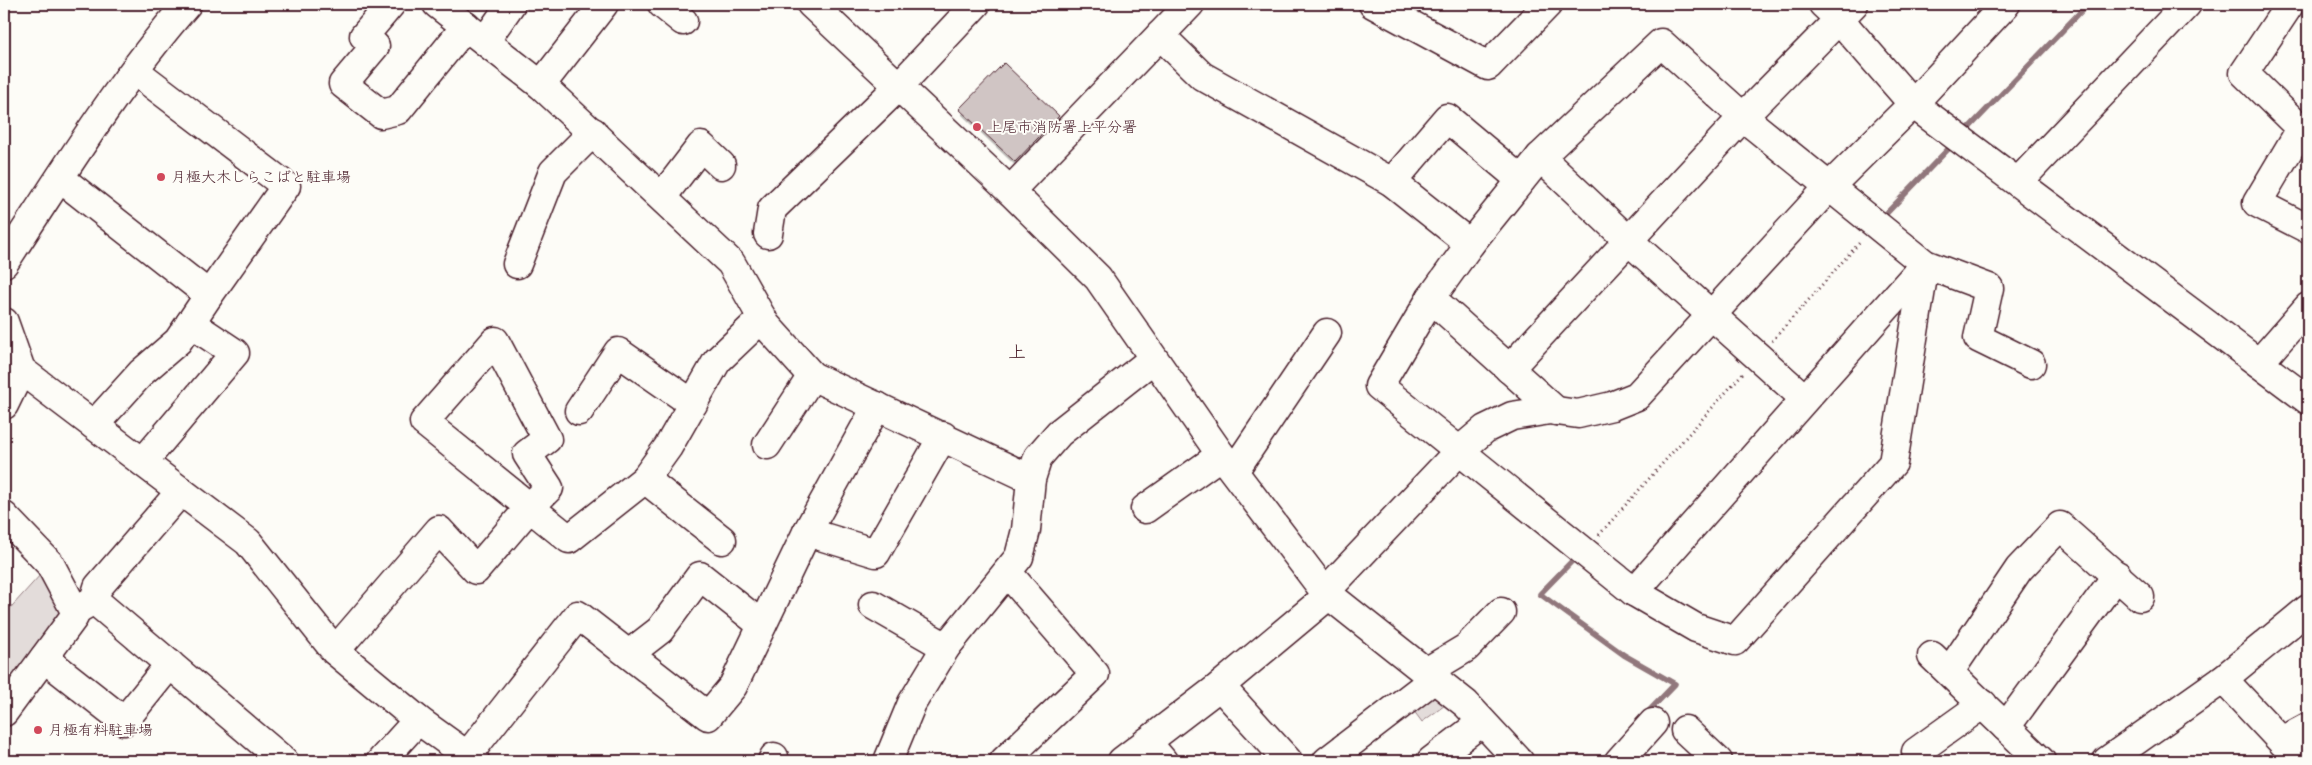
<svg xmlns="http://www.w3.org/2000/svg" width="2312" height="765" font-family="'Architects Daughter','Klee One',sans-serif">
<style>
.green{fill:#e3dcda;stroke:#967e82}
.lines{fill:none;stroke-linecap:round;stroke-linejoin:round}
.stream{stroke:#91777b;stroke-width:5.5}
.building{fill:#d0c5c4;stroke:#4a1f2b;filter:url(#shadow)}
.minor-casing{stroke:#4a1f2b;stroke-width:31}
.path{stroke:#4a1f2b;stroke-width:3;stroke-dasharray:1 4;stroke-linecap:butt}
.minor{stroke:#fdfcf7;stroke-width:28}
.poi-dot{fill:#d1495b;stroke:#fdfcf7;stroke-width:2}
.labels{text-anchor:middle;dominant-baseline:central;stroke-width:4;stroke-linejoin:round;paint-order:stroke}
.poi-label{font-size:15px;fill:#4a1f2b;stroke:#fdfcf7;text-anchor:start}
.quarter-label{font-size:18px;fill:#4a1f2b;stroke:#fdfcf7}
</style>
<defs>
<filter id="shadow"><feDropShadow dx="3" dy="5.5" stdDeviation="0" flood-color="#0004"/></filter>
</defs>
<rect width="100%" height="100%" fill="#fdfcf7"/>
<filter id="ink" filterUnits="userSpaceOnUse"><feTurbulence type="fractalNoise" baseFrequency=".02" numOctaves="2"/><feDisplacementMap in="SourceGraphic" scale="10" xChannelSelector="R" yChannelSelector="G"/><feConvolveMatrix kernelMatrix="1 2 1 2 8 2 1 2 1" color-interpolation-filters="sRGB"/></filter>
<g filter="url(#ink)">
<g class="green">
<polygon points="50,564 75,611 4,712 4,615"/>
<polygon points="1434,679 1456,697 1422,722 1405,699"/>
</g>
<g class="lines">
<g class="stream">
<polyline points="1964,133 2088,4"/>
<polyline points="1881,219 1954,143"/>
<polyline points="1573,560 1540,594 1624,655 1675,684 1646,714"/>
<polyline points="1602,761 1611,752"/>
</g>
</g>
<polygon class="building" points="1004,63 1059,116 1015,162 959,109"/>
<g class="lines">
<defs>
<g id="minor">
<polyline points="391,4 364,36 375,46 343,84 381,114 398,110 466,26"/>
<polyline points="437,4 541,85 731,263 766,325 812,376 1031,479"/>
<polyline points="662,4 683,21"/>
<polyline points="811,4 1010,191 1098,278 1221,455 1325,592 1466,704 1519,761"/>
<polyline points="1373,4 1488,66 1548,4"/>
<polyline points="1823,4 1839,19 1913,104 2308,400"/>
<polyline points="2290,4 2244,73 2301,129 2257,203 2308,229"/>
<polyline points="1160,35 1202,76 1392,182 1470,244"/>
<polyline points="485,41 511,4"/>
<polyline points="135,71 286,186 209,295"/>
<polyline points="541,85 604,4"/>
<polyline points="1540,157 1629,241 1804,398"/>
<polyline points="60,178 209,295 178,341 142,372 94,425"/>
<polyline points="2019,181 2187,4"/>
<polyline points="1392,182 1447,118 1521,180"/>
<polyline points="1010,191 1190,4"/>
<polyline points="662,197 701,146 721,165"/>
<polyline points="768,234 772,209 899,86 976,4"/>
<path d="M4 263C61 176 118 83 187 4"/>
<polyline points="517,264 553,172 593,132"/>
<polyline points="1925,264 1893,463 1735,641 1696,628 1634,592 1379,386 1431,298 1470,244 1540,157 1661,43 1743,117 1925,264 1989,288 1978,338 2031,364"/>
<polyline points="1431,298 1556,411"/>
<polyline points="4,322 21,370 248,542 335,651 418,720 475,761"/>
<polyline points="2259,363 2308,307"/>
<polyline points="1509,369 1743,117 1854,4"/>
<polyline points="4,405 21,370"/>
<polyline points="579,411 618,352 693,404"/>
<polyline points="767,445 812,376"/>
<polyline points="143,462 235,353 190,323"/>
<polyline points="1234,471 1327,333"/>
<polyline points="1145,509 1221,455"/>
<polyline points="4,516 50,564 75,611 74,617 4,712"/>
<polyline points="807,532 876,553 943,436"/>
<polyline points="722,540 645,479 668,447 717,361 762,318"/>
<polyline points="1325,592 1459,451 1485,429 1512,416 1550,410 1578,414 1612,406 1637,396 1829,187 1913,104 2006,4"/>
<polyline points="1634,592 1925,264"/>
<polyline points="94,600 284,761"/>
<polyline points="873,605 946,647"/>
<polyline points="78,609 94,600 98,587 181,491"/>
<polyline points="335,651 439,530 476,570 530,507 549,488 527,454 547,439 495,341 424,422 569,539 645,479"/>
<polyline points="629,654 660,630 700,576 762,625"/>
<polyline points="1932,656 2041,761"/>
<polyline points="44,658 124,721 170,664"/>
<polyline points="1950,671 2019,569 2060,526 2140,597"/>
<polyline points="1426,672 1466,648 1501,612"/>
<polyline points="2223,679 2300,761"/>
<polyline points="1220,686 1288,761"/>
<polyline points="2006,727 2117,575"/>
<polyline points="1685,730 1718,761"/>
<polyline points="2282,741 2308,727"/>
<polyline points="1147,742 1163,761"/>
<polyline points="467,756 578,615 708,716 733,686 807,532 877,406"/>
<polyline points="381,761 418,720"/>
<polyline points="772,761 774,757"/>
<polyline points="888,761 912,703 946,647 1019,557 1026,530 1031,479 1038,457 1059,433 1153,359"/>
<polyline points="1004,761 1095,674 1007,572"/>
<polyline points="1122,761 1220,686 1329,595"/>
<polyline points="1327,761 1434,679"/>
<polyline points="1431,761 1482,722"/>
<polyline points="1619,761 1653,723"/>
<polyline points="1922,761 1916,752 1983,704"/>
<polyline points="2107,761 2223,679 2308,609"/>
</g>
</defs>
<use href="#minor" class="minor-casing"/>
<g class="path">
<polyline points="1772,341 1861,241"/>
<polyline points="1599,535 1743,373"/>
</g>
<use href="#minor" class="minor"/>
</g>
</g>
<g class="poi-dot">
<circle cx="977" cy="127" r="5"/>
<circle cx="161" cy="177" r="5"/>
<circle cx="38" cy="730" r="5"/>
</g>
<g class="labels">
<g class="poi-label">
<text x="987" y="127">上尾市消防署上平分署</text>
<text x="171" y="177">月極大木しらこばと駐車場</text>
<text x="48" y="730">月極有料駐車場</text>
</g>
<g class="quarter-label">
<text x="1017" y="352">上</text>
</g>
</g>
<rect width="2312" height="765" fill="none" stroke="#fdfcf7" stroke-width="20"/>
<rect x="10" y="10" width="2292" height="745" fill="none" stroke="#4a1f2b" stroke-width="2" filter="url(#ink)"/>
</svg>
